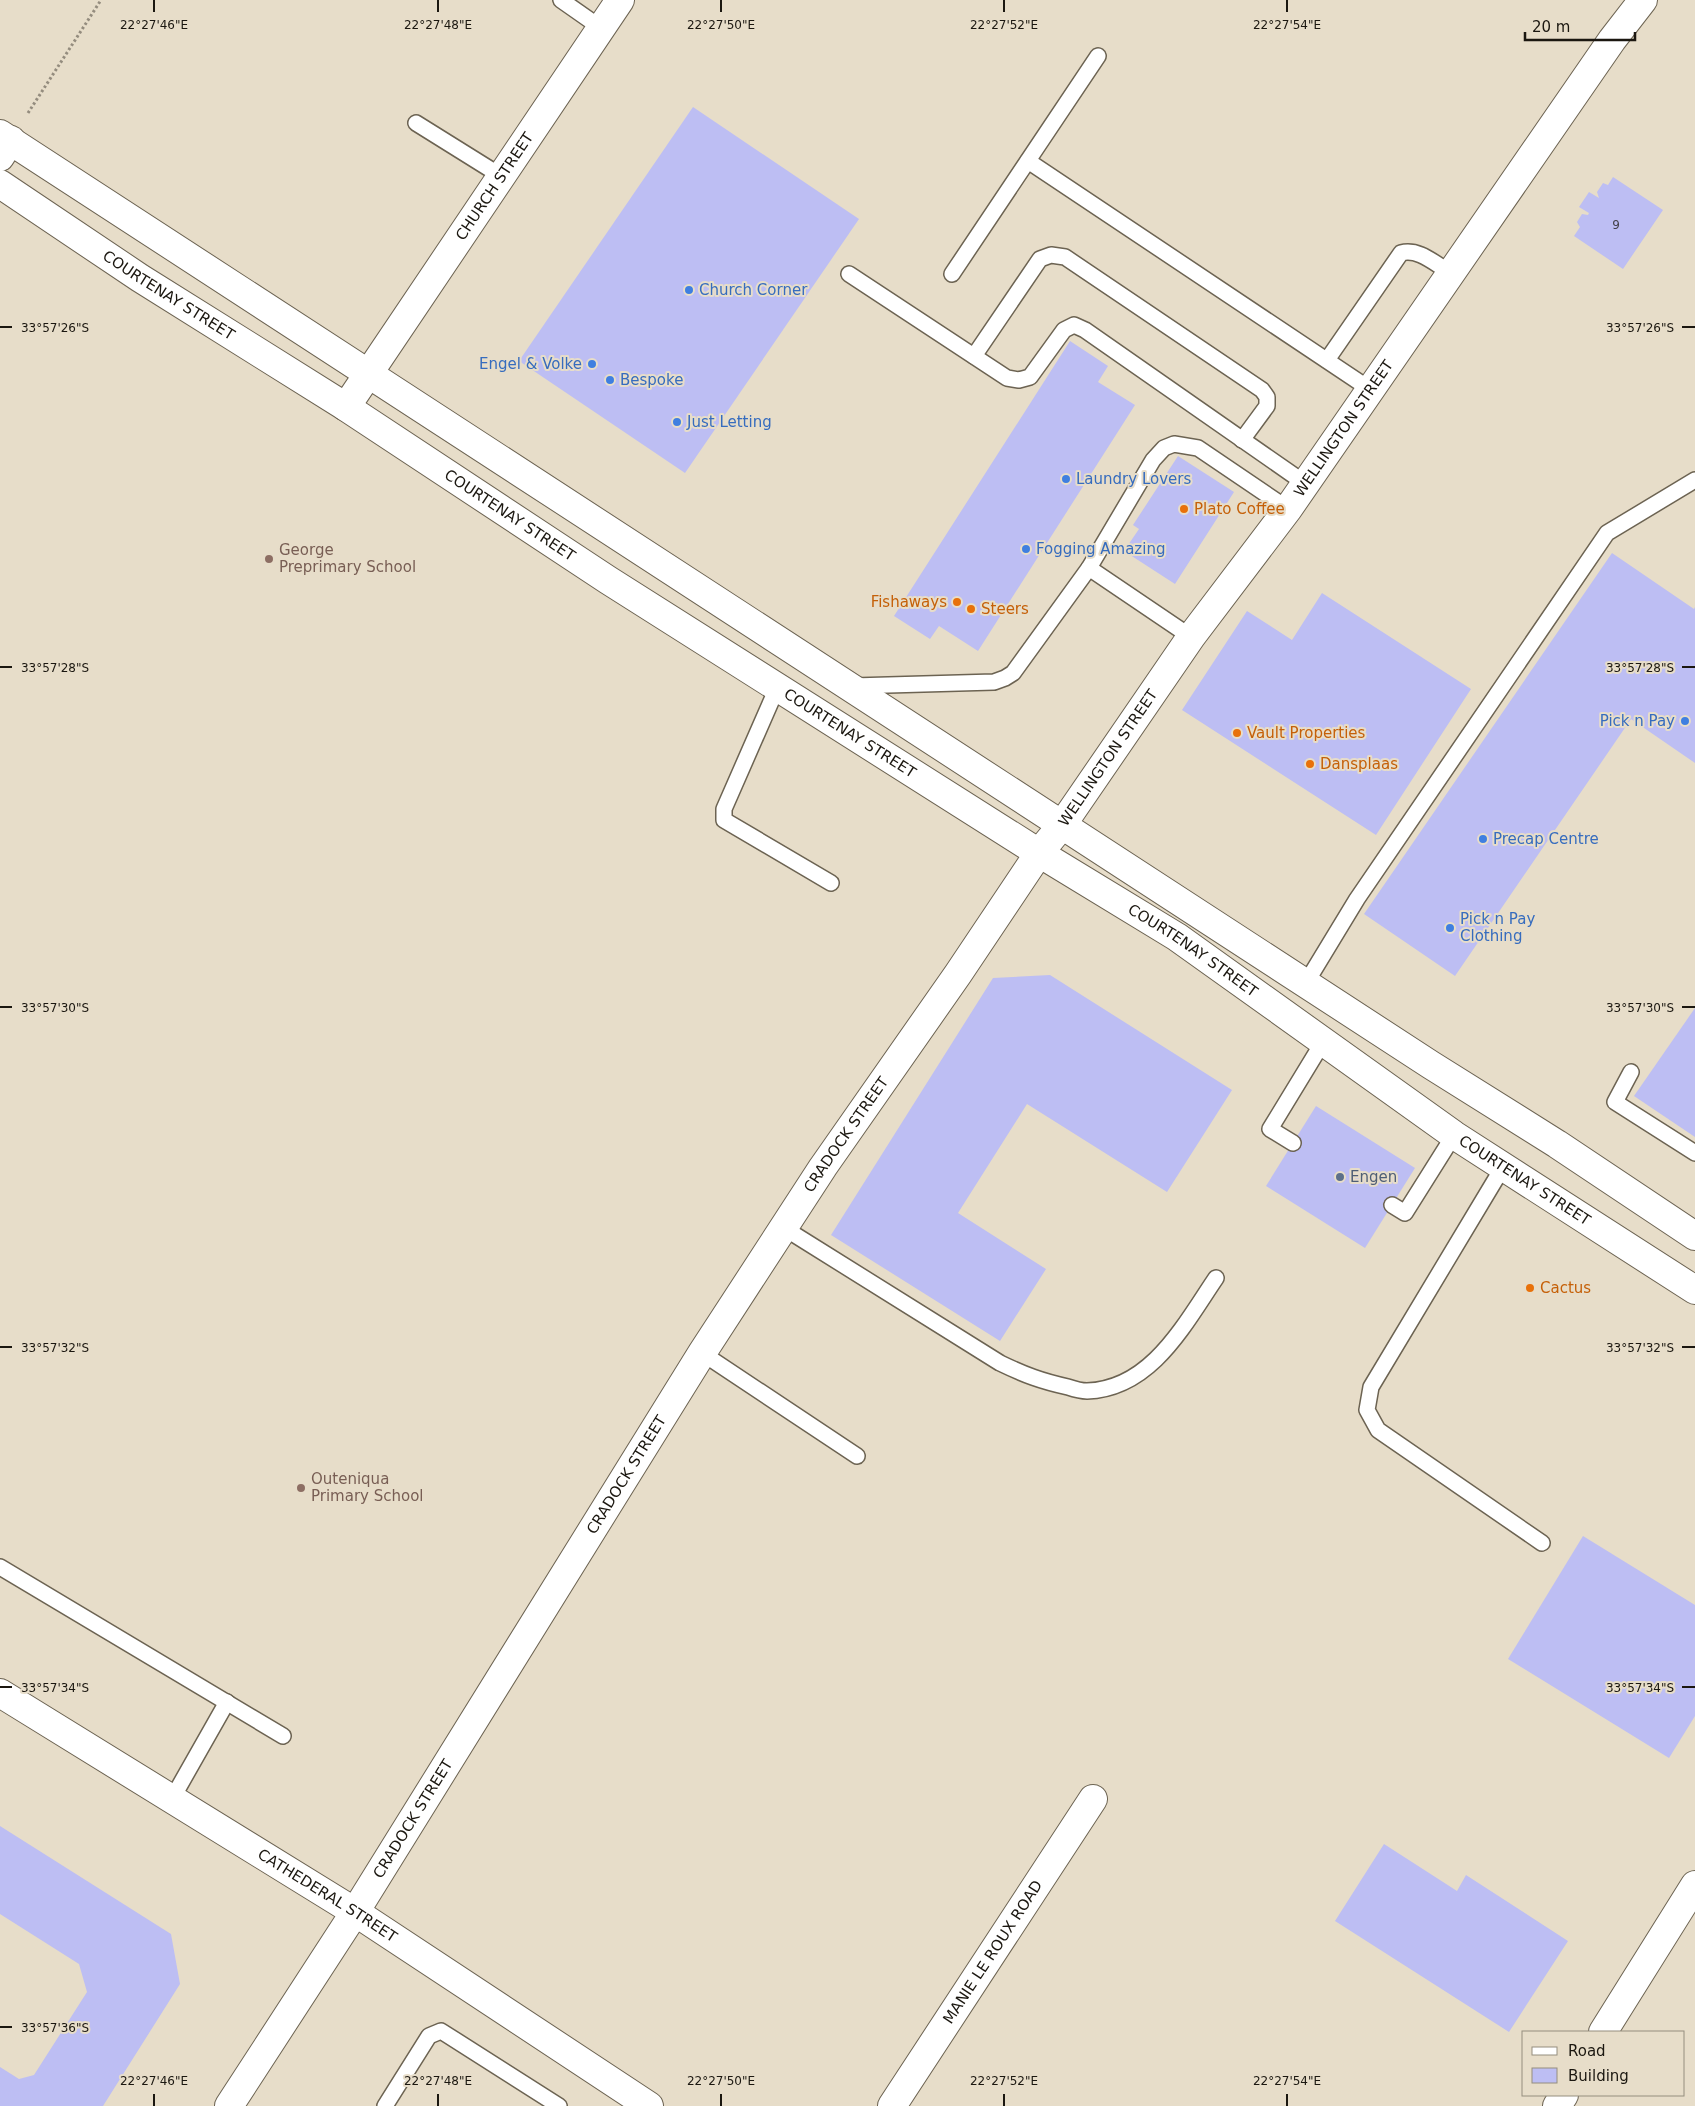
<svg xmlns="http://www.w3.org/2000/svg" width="1695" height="2106" font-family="'DejaVu Sans',sans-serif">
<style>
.building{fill:#bdbef3}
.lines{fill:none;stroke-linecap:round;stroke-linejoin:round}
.service-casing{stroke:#6c6352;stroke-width:18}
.minor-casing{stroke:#6c6352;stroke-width:30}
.trunk-casing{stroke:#6c6352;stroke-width:30}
.path{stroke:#948c7e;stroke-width:3;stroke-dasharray:2.5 2.5;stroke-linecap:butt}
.service{stroke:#fff;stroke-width:15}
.minor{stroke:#fff;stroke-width:28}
.trunk{stroke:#fff;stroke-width:28}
.ticks{fill:none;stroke:#1b1710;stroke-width:2}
.shop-dot{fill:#3f7fe0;stroke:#e7ddc9;stroke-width:2}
.food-dot{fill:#e8710a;stroke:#e7ddc9;stroke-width:2}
.education-dot{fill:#8d6e63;stroke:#e7ddc9;stroke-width:2}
.service-dot{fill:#5c6f8a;stroke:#e7ddc9;stroke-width:2}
.labels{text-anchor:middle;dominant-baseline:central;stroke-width:4;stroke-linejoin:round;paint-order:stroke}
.number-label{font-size:12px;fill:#444149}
.street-label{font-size:15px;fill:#1b1710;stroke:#e7ddc9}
.shop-label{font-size:15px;fill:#366cbe;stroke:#e7ddc9;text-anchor:start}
.food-label{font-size:15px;fill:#c56008;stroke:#e7ddc9;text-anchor:start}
.education-label{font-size:15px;fill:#785e54;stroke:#e7ddc9;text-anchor:start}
.service-label{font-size:15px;fill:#4e5e75;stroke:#e7ddc9;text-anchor:start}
.ticks-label{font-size:12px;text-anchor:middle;fill:#1b1710;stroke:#e7ddc9;stroke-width:4;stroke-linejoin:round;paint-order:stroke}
</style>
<rect width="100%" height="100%" fill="#e7ddc9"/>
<g class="building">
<polygon points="693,107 859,219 685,473 519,361"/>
<polygon points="1613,177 1663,210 1623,269 1574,236 1580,227 1577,222 1582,214 1588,215 1589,213 1579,207 1589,192 1599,198 1597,192 1603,183 1608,185"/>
<polygon points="1070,341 1108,366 1098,382 1135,405 978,651 939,626 930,639 894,616"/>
<polygon points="1178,456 1234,492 1175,584 1124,551 1139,529 1133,525"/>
<polygon points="1612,553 1694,609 1695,607 1695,763 1631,719 1455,976 1364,914"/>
<polygon points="1322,593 1471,689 1376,835 1182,710 1247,611 1292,640"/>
<polygon points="1050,975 1232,1090 1167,1192 1027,1104 958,1213 1046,1269 1000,1341 831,1235 993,978"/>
<polygon points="1695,1008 1695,1137 1634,1096"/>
<polygon points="1316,1106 1415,1168 1365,1248 1266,1186"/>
<polygon points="1583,1536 1695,1605 1695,1716 1669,1758 1508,1659"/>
<polygon points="0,1826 171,1934 180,1984 103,2106 0,2106 0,2067 19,2079 34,2075 87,1992 79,1964 0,1914"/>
<polygon points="1384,1844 1457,1891 1466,1875 1568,1941 1509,2032 1335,1921"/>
</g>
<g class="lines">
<defs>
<g id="service">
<polyline points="561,0 601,28"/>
<polyline points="416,123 501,176"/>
<polyline points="1028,161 1371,390"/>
<polyline points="849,274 1007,378 1019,380 1030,377 1064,330 1074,325 1085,330 1306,484"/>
<polyline points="952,274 1098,56"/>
<polyline points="974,356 1040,259 1051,255 1065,257 1262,390 1267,397 1267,406 1242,440"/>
<path d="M1327 360 1401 253C1419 248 1435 264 1451 273"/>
<polyline points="1089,568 1191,637"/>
<polyline points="853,686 994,682 1005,678 1013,673 1089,568 1153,460 1164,448 1174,444 1198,448 1288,509"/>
<polyline points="777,688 724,809 724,820 831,883"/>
<polyline points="1306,983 1357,899 1607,533 1695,480"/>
<polyline points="1631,1072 1615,1102 1695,1153"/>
<polyline points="1293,1143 1270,1129 1323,1042"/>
<polyline points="1503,1167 1371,1387 1367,1410 1378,1430 1542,1543"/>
<polyline points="1392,1205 1405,1213 1454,1135"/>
<path d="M784 1228 1000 1363C1025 1375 1041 1381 1068 1387 1074 1389 1081 1391 1087 1391 1151 1389 1184 1325 1216 1278"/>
<polyline points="702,1353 857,1456"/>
<polyline points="0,1567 283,1736"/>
<polyline points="172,1799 227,1702"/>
<polyline points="385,2106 429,2036 441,2031 559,2106"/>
</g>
<g id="minor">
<polyline points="0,157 11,140"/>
<path id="s1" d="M346 407 620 0"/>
<path id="s2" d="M0 1693 355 1912 649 2106"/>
<polyline points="1603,2032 1695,1885"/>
<path id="s3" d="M229 2106 355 1912 702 1353 823 1167 958 974 1039 853 1062 825 1191 637 1288 509 1612 40 1643 0"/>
<path id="s4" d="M892 2106 1093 1799"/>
<polyline points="1557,2106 1564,2095"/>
</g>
<g id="trunk">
<polyline points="0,134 1431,1065 1557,1144 1695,1236"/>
<path id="s5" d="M0 184 140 278 346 407 608 580 1039 853 1177 937 1454 1135 1695 1290"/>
</g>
</defs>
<use href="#service" class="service-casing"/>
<use href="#minor" class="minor-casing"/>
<use href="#trunk" class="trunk-casing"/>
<polyline class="path" points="28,113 101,0"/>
<use href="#service" class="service"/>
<use href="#minor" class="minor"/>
<use href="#trunk" class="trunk"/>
</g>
<path class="ticks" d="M154 0V12M438 0V12M721 0V12M1004 0V12M1287 0V12M0 327H12M1682 327H1695M0 667H12M1682 667H1695M0 1007H12M1682 1007H1695M0 1347H12M1682 1347H1695M0 1687H12M1682 1687H1695M0 2027H12M154 2094V2106M438 2094V2106M721 2094V2106M1004 2094V2106M1287 2094V2106"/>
<g class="shop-dot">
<circle cx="689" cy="290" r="5"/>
<circle cx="592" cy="364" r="5"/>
<circle cx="610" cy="380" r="5"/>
<circle cx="677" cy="422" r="5"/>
<circle cx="1066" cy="479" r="5"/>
<circle cx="1026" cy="549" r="5"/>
<circle cx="1685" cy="721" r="5"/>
<circle cx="1483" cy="839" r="5"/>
<circle cx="1450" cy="928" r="5"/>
</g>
<g class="food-dot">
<circle cx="1184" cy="509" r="5"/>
<circle cx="957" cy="602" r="5"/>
<circle cx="971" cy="609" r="5"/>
<circle cx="1237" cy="733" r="5"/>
<circle cx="1310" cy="764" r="5"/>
<circle cx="1530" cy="1288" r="5"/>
</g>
<g class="education-dot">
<circle cx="269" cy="559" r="5"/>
<circle cx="301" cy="1488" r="5"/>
</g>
<circle class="service-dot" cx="1340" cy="1177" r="5"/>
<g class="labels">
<g class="number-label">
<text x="1616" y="225">9</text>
</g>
<g class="street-label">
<text stroke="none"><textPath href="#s1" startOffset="266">CHURCH STREET</textPath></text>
<text stroke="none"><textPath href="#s5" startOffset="202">COURTENAY STREET</textPath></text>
<text stroke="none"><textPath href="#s3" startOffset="2015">WELLINGTON STREET</textPath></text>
<text stroke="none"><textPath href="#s5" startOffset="608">COURTENAY STREET</textPath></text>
<text stroke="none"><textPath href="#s5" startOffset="1012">COURTENAY STREET</textPath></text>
<text stroke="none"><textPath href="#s3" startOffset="1610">WELLINGTON STREET</textPath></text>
<text stroke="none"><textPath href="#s5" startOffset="1418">COURTENAY STREET</textPath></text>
<text stroke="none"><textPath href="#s3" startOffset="1151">CRADOCK STREET</textPath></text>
<text stroke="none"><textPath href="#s5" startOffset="1822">COURTENAY STREET</textPath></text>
<text stroke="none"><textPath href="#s3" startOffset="746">CRADOCK STREET</textPath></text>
<text stroke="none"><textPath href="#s3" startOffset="341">CRADOCK STREET</textPath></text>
<text stroke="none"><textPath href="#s2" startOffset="385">CATHEDERAL STREET</textPath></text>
<text stroke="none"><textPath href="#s4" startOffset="184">MANIE LE ROUX ROAD</textPath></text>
</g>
<g class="shop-label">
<text x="699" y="290">Church Corner</text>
<text x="582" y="364" text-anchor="end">Engel &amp; Volke</text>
<text x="620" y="380">Bespoke</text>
<text x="687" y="422">Just Letting</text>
<text x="1076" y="479">Laundry Lovers</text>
<text x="1036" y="549">Fogging Amazing</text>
<text x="1675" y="721" text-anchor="end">Pick n Pay</text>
<text x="1493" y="839">Precap Centre</text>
<text x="1460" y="919">Pick n Pay<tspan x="1460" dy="17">Clothing</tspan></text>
</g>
<g class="food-label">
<text x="1194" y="509">Plato Coffee</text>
<text x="947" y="602" text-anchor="end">Fishaways</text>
<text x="981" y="609">Steers</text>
<text x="1247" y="733">Vault Properties</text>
<text x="1320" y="764">Dansplaas</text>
<text x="1540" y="1288">Cactus</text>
</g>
<g class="education-label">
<text x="279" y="550">George<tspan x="279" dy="17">Preprimary School</tspan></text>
<text x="311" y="1479">Outeniqua<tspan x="311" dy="17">Primary School</tspan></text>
</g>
<g class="service-label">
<text x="1350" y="1177">Engen</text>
</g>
</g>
<g class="ticks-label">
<text x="154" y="29">22°27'46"E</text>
<text x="438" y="29">22°27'48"E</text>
<text x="721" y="29">22°27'50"E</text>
<text x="1004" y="29">22°27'52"E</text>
<text x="1287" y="29">22°27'54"E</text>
<text x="55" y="332">33°57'26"S</text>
<text x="1640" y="332">33°57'26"S</text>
<text x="55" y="672">33°57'28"S</text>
<text x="1640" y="672">33°57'28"S</text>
<text x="55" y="1012">33°57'30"S</text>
<text x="1640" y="1012">33°57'30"S</text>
<text x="55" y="1352">33°57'32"S</text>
<text x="1640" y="1352">33°57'32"S</text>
<text x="55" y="1692">33°57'34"S</text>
<text x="1640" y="1692">33°57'34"S</text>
<text x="55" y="2032">33°57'36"S</text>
<text x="154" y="2085">22°27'46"E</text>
<text x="438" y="2085">22°27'48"E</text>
<text x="721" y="2085">22°27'50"E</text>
<text x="1004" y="2085">22°27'52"E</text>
<text x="1287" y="2085">22°27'54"E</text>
</g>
<rect x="1522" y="2031" width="162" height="65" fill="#e7ddc9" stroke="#958e7f"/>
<rect x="1532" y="2047" width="25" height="8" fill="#ffffff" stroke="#958e7f"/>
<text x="1568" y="2056" font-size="15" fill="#1b1710">Road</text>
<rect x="1532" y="2068" width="25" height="15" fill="#bdbef3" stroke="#958e7f"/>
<text x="1568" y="2081" font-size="15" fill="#1b1710">Building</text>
<path d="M1525 32v8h110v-8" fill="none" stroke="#1b1710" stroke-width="2.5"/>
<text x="1532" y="32" font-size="15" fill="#1b1710" stroke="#e7ddc9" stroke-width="4" paint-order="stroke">20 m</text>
</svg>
